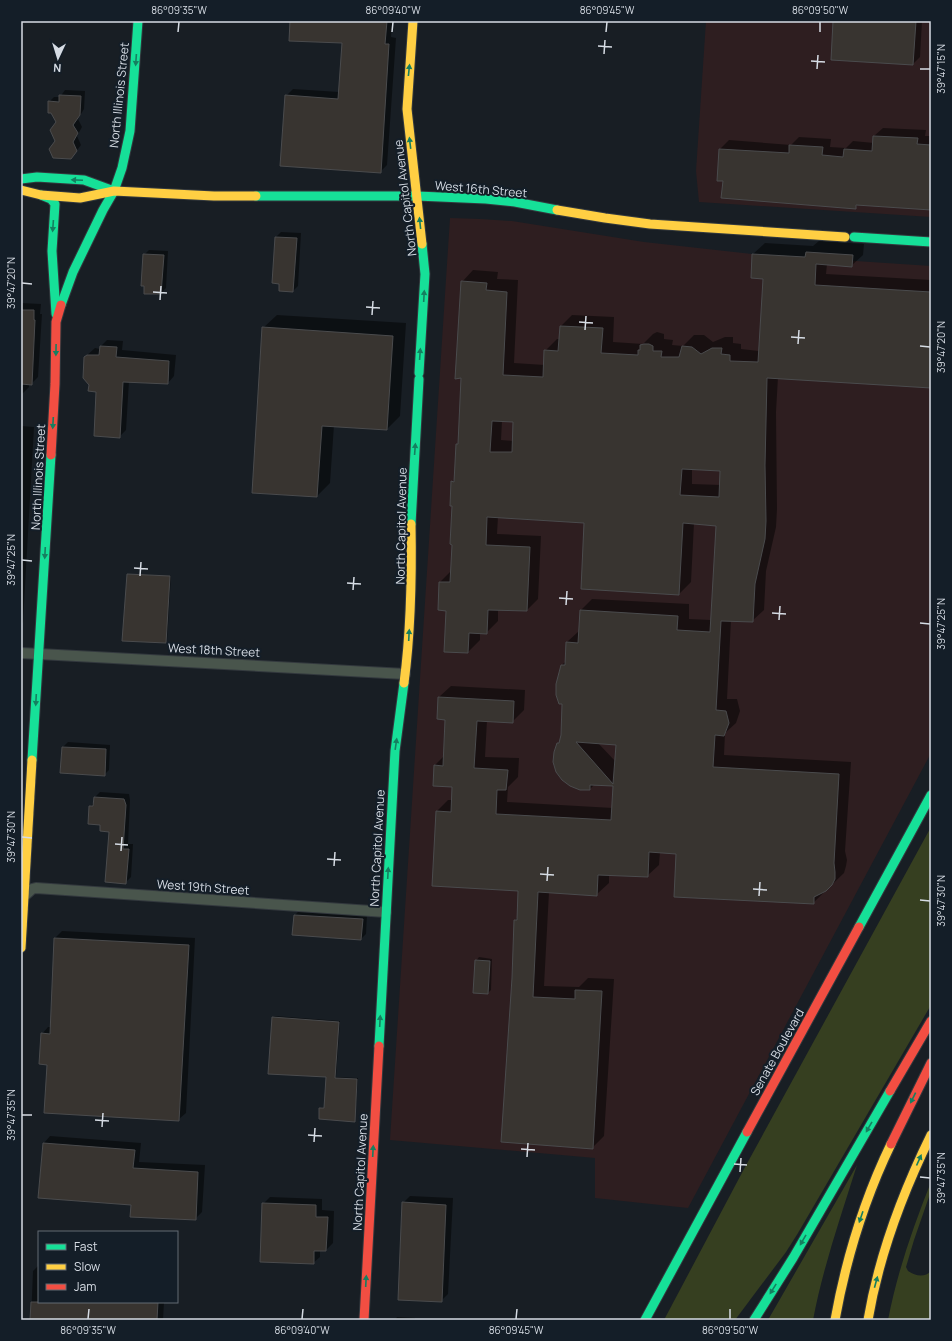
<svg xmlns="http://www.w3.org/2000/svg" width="952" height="1341" font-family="Manrope,sans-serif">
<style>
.medical{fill:#2e1e20}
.green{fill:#363f20}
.shadow{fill:#0007;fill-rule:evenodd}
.building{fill:#383430;stroke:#4a4b4d;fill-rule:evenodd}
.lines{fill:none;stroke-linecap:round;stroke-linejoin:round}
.street-casing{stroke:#33393e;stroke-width:12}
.fast-casing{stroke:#33393e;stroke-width:11}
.slow-casing{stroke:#33393e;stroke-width:11}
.jam-casing{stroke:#33393e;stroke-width:11}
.street{stroke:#49554c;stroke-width:10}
.fast{stroke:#16e098;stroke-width:9}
.slow{stroke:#ffcf43;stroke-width:9}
.jam{stroke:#f24e42;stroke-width:9}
.oneway{fill:#157f60}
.ticks{fill:none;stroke:#d6dce4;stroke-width:1.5}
.labels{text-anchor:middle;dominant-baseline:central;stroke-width:4;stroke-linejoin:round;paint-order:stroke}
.street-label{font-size:12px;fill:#d6dce4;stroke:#141e28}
.neatline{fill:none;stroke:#d6dce4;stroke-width:1.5}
.ticks-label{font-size:10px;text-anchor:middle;fill:#d6dce4}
</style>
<rect width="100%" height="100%" fill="#181e24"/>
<g class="medical">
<polygon points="706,21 931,21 931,217 699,202 696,171"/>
<polygon points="450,218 480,219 512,221 644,242 752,254 931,266 931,753 688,1208 595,1198 595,1158 390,1140"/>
</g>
<g class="green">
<polygon points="931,827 931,1005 798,1233 786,1252 735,1320 664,1320 744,1169"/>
<path d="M857 1165C841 1216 823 1267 813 1320H768Z"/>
<path d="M931 1182V1191L914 1240 906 1267 908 1271C915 1276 925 1278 931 1271V1320H888C897 1273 913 1227 931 1182Z"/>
</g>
<g class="shadow">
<polygon points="291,21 392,21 391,37 396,38 387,165 380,172 286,96 293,89 339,92 343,42"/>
<polygon points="834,21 922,21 920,57 913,64"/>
<polygon points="65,90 85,91 84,109 78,119 82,127 77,136 81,145 71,158 56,141 57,122 49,102 54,97 60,97"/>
<polygon points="883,128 926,130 925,136 931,136 931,209 858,204 855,208 718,180 720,149 729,140 791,145 799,137 831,139 830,147 846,148 853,141 874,143 874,136"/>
<polygon points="281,232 301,233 298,286 293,291 276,237"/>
<path d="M819 241 864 244 863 255 851 266 827 264 826 274 931 280V387L778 377 776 412 777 509 776 527 766 571 764 610 752 621 731 620 727 699H737L740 711 736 723 725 733 724 755 851 762 845 851 847 860 846 866 844 873 813 903 677 853 660 852 659 865 647 876 609 874V883L597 894 549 892 544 986 579 987 588 978 614 979 604 1136 592 1148 513 978 515 920 518 917 519 890 437 811 448 800H452L453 786 435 765 444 756 446 719 439 697 451 686 525 690 524 710 512 722 487 720 485 757 519 758 518 777 508 787 507 802 613 808 614 785H594L590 789 558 743 561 740 563 703 562 665 566 661 567 642 579 631 581 610 592 599 689 604V619L711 620 717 525 694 523 691 582 679 594 585 522 498 517 497 534 541 536 538 599 527 610 498 609V621L486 633H480V640L468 652 448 610 440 582 452 570V482L455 479 457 444 459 442 462 377V282L473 270 498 272 497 279 518 280 514 363 545 365V351L557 339H560V327L572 315 614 317 613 342 643 344 653 334 657 332 664 334V339L673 340 672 345 683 346 694 335H704L713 342 725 337H733V343L741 344V349L759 351 764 278 753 254 765 243 813 246ZM502 421H514L513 441 501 440ZM692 469 721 471V485L692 484ZM598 743 617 744 616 762Z"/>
<polygon points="149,250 168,251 166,288 161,293 144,255"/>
<polygon points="21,303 41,304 40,314 42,314 38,377 31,384 29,384 29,387 22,394 21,394"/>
<polygon points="277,315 406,323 400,416 387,429 334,425 330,483 317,496 263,328"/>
<polygon points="107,340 123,341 122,350 176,355 174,376 168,383 129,381 126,430 119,437 97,391 90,385 85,357 95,348 100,349 101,346"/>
<polygon points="21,426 34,427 23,622 21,624"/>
<polygon points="130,574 171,576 167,641 166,642 128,575"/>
<polygon points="68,742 110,745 109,770 104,775 61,772 63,747"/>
<polygon points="100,792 129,794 130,800 128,844 133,844 131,877 126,882 110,831 102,825 90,807 94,802 95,797"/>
<polygon points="300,910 367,915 366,934 361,939 293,934 295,915"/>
<polygon points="62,931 195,938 186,1113 179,1119 48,1064 42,1034 48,1027 51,1027 55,938"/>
<polygon points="479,957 492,959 491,990 488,993 476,961"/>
<polygon points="275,1016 340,1021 336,1077 358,1078 355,1119 354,1121 320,1109 322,1107 325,1108 327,1077 273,1017"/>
<polygon points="50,1136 141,1143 139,1162 205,1165 202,1212 195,1219 132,1204 44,1143"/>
<polygon points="410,1196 453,1198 448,1294 441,1301 403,1203"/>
<polygon points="270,1197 322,1199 322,1210 334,1211 333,1243 326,1250 320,1250 320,1257 313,1263 263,1204"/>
<polygon points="39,1265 39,1302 164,1302 163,1320 31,1320 33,1271"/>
<polygon points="397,1317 415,1318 415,1320 395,1320"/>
</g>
<g class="building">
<polygon points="290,21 387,21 385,44 389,44 381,173 280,166 285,95 338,99 342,43 289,41"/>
<polygon points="833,21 916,21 913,65 831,60"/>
<polygon points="59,95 81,96 80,115 73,125 78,133 73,142 77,151 71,159 53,158 49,149 55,141 50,130 56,122 51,113 48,113 48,101 59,102"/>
<polygon points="873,136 918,138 917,144 931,145 931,210 856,205 856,209 721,198 723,181 717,181 719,149 789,153 789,145 823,147 822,155 843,157 844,149 872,151"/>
<polygon points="275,237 297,238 293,292 279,291 279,284 272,283"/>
<path d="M806 252 853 255 852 267 816 264 815 285 931 292V388L767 378 765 465 766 521 765 539 755 584 753 622 721 621 716 710 726 711 729 723 724 736 715 735 713 767 839 774 834 863 835 872V879L832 885 826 891 814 897V904L674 897 676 854 649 852 648 877 598 875 597 896 538 892 533 997 575 999V990L602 991 593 1149 501 1142 512 978 514 920H517L518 891 432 886 436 811 451 812 452 787 433 786 434 765 443 766 445 720 437 719 438 697 514 701 513 723 477 721 474 768 508 770 506 790H497L496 814 611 820 613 786 590 785V790H580L570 786 562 780 556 772 553 762 554 752 557 743H559L561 735 562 704H559L556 695V684L561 665H565L566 642 578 643 580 610 678 616 677 630 710 632 716 526 683 523 679 595 581 589 584 523 487 517 486 545 530 547 527 611 488 610 487 634 469 633 468 653 444 652 446 611 438 610 439 582H450L452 545 450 544 452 506H450L451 481 454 482 456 444H458L461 378 455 379 461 281 487 283 486 290 507 292 503 375 543 377 544 350 558 351 560 326 603 328 601 353 638 355V350H640V345L644 344H649L653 346V351H662L661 357H679L682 346 692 347 701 354 712 348H722L721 354 730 355V361L758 362 763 279 751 278 752 254 805 257ZM492 421 513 422 512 452H490ZM682 469 720 471 719 497 680 495ZM576 742 616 745 613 784Z"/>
<polygon points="143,254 164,255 161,294 144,294 144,286 141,286"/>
<polygon points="21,310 34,310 34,320 35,320 32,385 21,384"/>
<polygon points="262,327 393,336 387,430 322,426 317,497 252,493"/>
<polygon points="100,346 117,347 116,357 169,361 168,384 123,382 120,438 94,436 96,392 88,391 89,385 83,378 84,357 87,355 99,355"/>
<polygon points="127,574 170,576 166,643 122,641"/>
<polygon points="62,747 106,749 105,776 60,773"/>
<polygon points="94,797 124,799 126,805 123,849 129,849 126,884 105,882 109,832 100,831 100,825 88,824 89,806 93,806"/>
<polygon points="294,915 363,919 361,940 292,935"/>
<polygon points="54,938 189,945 179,1121 44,1113 47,1065 39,1064 41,1033 50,1034"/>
<polygon points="475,960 490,961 488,994 473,993"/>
<polygon points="272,1017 339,1022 335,1078 357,1079 355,1122 319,1119 319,1108 324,1108 326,1077 268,1074"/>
<polygon points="43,1143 135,1150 133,1168 198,1172 196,1220 130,1217 131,1205 38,1198"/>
<polygon points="402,1202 446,1205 442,1302 398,1300"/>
<polygon points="262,1203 316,1205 316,1217 328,1217 326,1251 314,1251 314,1264 260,1262"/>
<polygon points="31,1302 158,1302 157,1320 30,1320"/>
</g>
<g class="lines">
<defs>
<g id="street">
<polyline points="21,653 405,674"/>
<polyline points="22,898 32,889 36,888 386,912"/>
</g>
<g id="fast">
<polyline points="21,179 37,177 84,180 114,191"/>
<polyline points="41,195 51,199 55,204 52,251 56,314"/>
<polyline points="256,196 417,196 486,199 515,202 557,210"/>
<polyline points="854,237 931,242"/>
<polyline points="61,305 73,272 103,210 114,191 122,168 130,131 138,21"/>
<polyline points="419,373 425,274 422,244"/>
<polyline points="411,524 419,379"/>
<polyline points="32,760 51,455"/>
<polyline points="859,927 931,795"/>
<polyline points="379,1046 395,751 404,683"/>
<polyline points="645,1320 747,1132"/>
<polyline points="754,1320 793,1258 890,1091"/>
</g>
<g id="slow">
<polyline points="413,21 407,109 422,244"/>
<polyline points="21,190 41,195 80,198 114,191 214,196 256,196"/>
<polyline points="557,210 605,218 650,224 845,237"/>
<path d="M404 683C411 630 412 578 411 524"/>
<polyline points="21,948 32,760"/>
<path d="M835 1320C846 1259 864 1200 891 1144"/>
<path d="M868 1320C879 1255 902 1194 931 1135"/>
</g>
<g id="jam">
<polyline points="51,455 55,384 56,322 61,305"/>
<polyline points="890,1091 931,1021"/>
<polyline points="747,1132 859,927"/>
<polyline points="891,1144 931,1063"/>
<polyline points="364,1320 379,1046"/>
</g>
</defs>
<use href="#street" class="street-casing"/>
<use href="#fast" class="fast-casing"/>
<use href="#slow" class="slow-casing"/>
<use href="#jam" class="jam-casing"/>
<use href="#street" class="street"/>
<use href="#fast" class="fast"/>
<use href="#slow" class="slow"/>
<use href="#jam" class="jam"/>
</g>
<defs><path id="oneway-solid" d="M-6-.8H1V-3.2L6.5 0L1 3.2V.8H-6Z"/></defs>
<g class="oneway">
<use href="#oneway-solid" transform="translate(136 60) rotate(94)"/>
<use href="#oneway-solid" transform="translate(409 70) rotate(-84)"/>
<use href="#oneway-solid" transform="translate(410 143) rotate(-97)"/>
<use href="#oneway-solid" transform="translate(77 180) rotate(-177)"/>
<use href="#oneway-solid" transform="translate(420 223) rotate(-96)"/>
<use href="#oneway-solid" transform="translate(53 226) rotate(94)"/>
<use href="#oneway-solid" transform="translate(424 296) rotate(-87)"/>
<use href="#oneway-solid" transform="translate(56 350) rotate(91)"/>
<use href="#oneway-solid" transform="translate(420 354) rotate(-86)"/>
<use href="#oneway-solid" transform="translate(53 423) rotate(93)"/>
<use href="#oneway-solid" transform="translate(415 449) rotate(-86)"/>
<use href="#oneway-solid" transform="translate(45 553) rotate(93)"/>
<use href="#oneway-solid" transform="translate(409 635) rotate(-87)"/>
<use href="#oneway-solid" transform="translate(36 700) rotate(93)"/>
<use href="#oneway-solid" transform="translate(396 744) rotate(-82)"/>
<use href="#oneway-solid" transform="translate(388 873) rotate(-87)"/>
<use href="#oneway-solid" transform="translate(380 1021) rotate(-87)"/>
<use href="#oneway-solid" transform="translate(913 1098) rotate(116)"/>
<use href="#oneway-solid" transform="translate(869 1127) rotate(120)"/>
<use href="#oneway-solid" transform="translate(373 1151) rotate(-87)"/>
<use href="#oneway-solid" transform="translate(919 1160) rotate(-66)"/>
<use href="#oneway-solid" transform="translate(861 1217) rotate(109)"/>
<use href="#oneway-solid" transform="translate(803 1240) rotate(120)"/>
<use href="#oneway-solid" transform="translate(366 1281) rotate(-87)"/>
<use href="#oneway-solid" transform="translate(876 1282) rotate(-75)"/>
<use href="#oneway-solid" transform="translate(773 1289) rotate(122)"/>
</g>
<path class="ticks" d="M178 32 179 22M392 32 393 22M606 32 607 22M820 32V22M598 46 612 47M604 54 605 40M811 61 825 62M817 69 818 55M920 69H930M22 283 32 284M153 292 167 293M160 300 161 286M366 307 380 308M372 315 373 301M579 322 593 323M585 330 586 316M791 337 805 338M798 344 799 330M920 346 930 347M22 560 32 561M134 568 148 569M140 576 141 562M347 583 361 584M353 590 354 577M559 598 573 599M566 605 567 591M772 613 786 614M779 620 780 606M920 623 930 624M22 837 32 838M115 844 128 845M121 851 122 837M327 859 341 860M334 866 335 852M540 874 554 875M547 881 548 867M753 889 767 890M759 896 760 882M920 900 930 901M22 1115H32M95 1120 109 1121M102 1127 103 1113M308 1135 322 1136M314 1142 315 1128M521 1149 535 1150M527 1157 528 1143M734 1164 747 1165M740 1172 741 1158M920 1177 930 1178M88 1319 89 1309M302 1319 303 1309M516 1319 517 1309M730 1319V1309"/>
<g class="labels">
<g class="street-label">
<text transform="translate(119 95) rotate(-84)">North Illinois Street</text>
<text transform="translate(481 189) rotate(5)">West 16th Street</text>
<text transform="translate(405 198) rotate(-97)">North Capitol Avenue</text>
<text transform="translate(38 477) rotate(-87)">North Illinois Street</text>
<text transform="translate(401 526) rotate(-89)">North Capitol Avenue</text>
<text transform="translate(214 650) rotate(3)">West 18th Street</text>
<text transform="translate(377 848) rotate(-87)">North Capitol Avenue</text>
<text transform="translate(203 887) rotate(4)">West 19th Street</text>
<text transform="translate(777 1052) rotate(-61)">Senate Boulevard</text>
<text transform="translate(360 1172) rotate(-87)">North Capitol Avenue</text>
</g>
</g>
<rect width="952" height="1341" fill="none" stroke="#141e28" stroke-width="44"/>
<rect x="38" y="1231" width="140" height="72" fill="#141e28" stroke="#626a73"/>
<rect x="46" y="1244" width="20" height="6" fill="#16e098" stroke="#626a73"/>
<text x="74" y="1251" font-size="12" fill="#d6dce4">Fast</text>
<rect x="46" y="1264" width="20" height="6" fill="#ffcf43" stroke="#626a73"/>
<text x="74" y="1271" font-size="12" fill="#d6dce4">Slow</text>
<rect x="46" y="1284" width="20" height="6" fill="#f24e42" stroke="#626a73"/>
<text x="74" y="1291" font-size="12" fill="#d6dce4">Jam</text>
<g transform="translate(58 58) rotate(184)" stroke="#141e28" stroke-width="3" paint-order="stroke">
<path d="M0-3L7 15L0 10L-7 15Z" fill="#d6dce4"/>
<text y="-6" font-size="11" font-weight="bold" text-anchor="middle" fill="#d6dce4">N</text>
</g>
<rect x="22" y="22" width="908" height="1297" class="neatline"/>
<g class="ticks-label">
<text x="179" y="14">86°09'35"W</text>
<text x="393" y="14">86°09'40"W</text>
<text x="607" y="14">86°09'45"W</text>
<text x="820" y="14">86°09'50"W</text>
<text transform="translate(941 69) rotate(-90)" y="4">39°47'15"N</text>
<text transform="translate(11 283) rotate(-90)" y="4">39°47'20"N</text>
<text transform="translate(941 347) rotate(-90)" y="4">39°47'20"N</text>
<text transform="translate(11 560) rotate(-90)" y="4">39°47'25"N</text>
<text transform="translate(941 624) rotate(-90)" y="4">39°47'25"N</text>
<text transform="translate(11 837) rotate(-90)" y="4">39°47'30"N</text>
<text transform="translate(941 901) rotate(-90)" y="4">39°47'30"N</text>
<text transform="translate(11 1115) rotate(-90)" y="4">39°47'35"N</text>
<text transform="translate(941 1178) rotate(-90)" y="4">39°47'35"N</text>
<text x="88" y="1334">86°09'35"W</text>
<text x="302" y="1334">86°09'40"W</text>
<text x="516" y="1334">86°09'45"W</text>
<text x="730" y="1334">86°09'50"W</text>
</g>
</svg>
